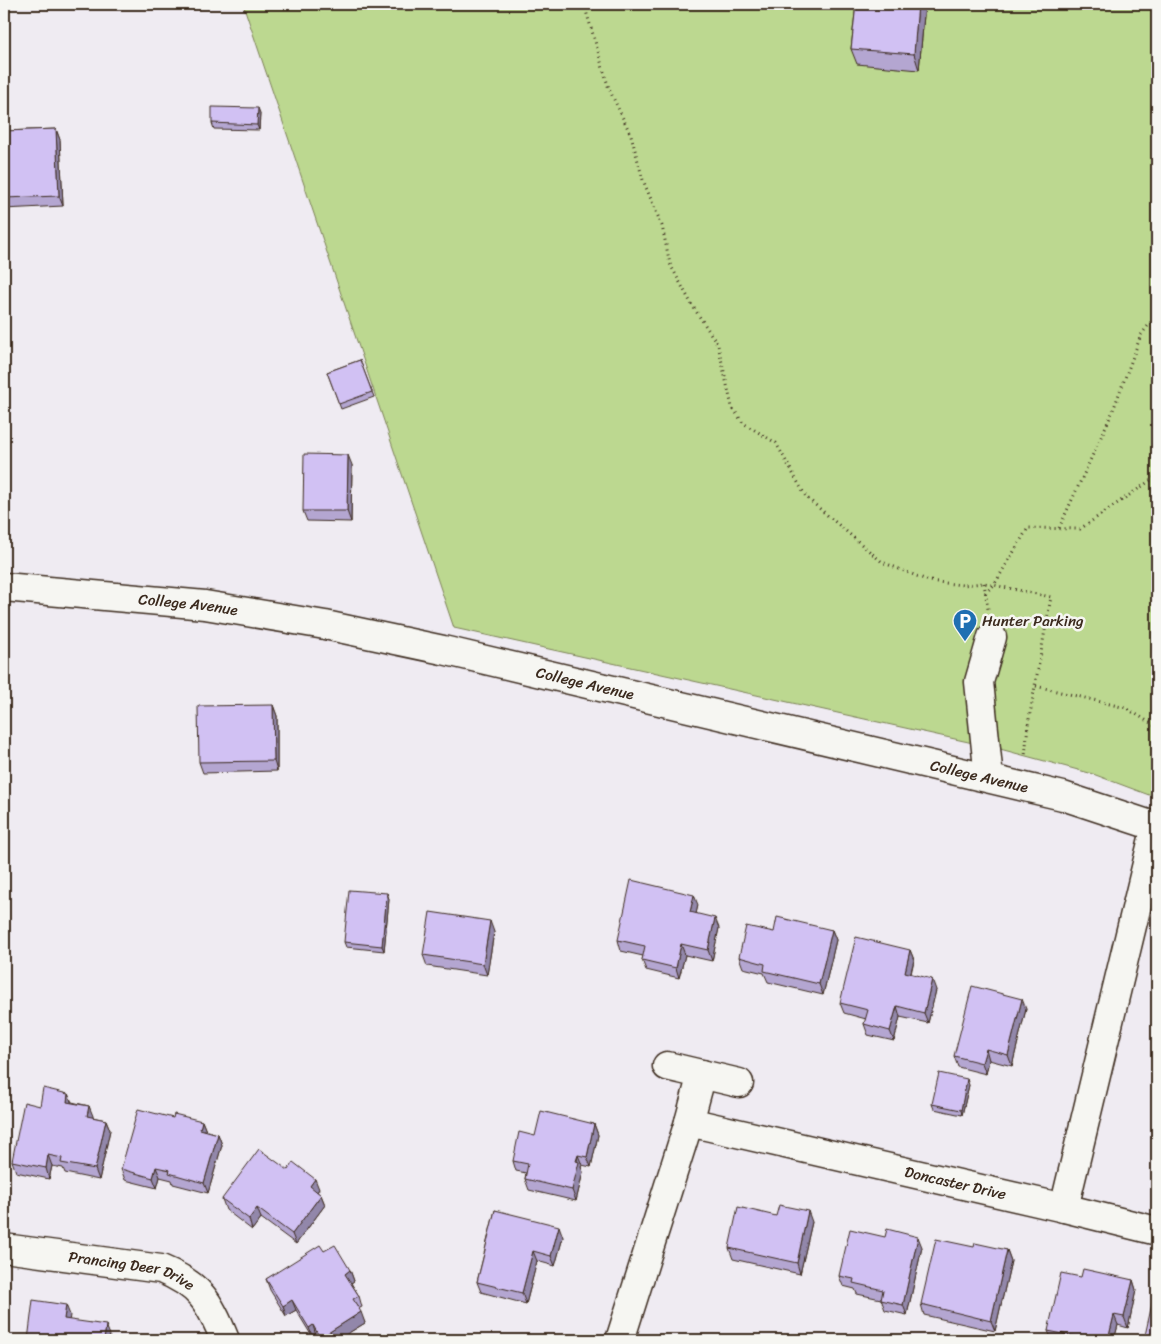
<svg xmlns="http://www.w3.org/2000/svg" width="1161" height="1344" font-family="Sriracha,sans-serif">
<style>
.green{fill:#bcd890;stroke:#7c8157}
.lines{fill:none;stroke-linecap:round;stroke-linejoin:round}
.minor-casing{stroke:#3b2a1e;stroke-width:31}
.path{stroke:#3b2a1e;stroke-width:3;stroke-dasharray:1 4;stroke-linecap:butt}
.minor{stroke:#f6f6f2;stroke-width:28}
.wall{fill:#b4a6d1;stroke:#3b2a1e}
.shaded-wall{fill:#9287aa;stroke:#3b2a1e}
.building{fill:#d1c1f3;stroke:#3b2a1e}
.labels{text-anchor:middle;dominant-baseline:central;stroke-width:5;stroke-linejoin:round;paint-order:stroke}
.street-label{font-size:15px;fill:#3b2a1e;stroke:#f6f6f2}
.poi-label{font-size:15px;fill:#3b2a1e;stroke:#f6f6f2;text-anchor:start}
</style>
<rect width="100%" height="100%" fill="#efebf2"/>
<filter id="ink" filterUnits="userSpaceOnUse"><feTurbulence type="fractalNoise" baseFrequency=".02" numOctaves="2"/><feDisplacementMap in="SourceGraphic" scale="10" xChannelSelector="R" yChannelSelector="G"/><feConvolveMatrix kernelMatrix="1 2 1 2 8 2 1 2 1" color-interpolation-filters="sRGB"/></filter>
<g filter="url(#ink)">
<polygon class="green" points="243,4 1157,4 1157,798 1093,774 1000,749 454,628"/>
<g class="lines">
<defs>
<g id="minor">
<path id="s1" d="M4 587 205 605 325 625 443 650 1063 796 1157 827"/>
<polyline points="989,778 979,682 992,637"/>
<polyline points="667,1066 739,1083"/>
<polyline points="689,1122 702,1074"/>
<polyline points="1064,1208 1157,1231"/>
<path id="s2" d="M4 1248 161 1269C200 1285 210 1302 225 1340"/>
<path id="s3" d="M620 1340 689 1122 1064 1208 1156 826"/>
</g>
</defs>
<use href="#minor" class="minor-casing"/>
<g class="path">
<polyline points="584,4 609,89 631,135 643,180 662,226 670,264 692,305 718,345 732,407 743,423 776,443 806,497 882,562 929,581 962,585 984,583 1051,597 1028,725 1025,756"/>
<polyline points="1059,528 1112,413 1141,335 1157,314"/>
<polyline points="984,583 988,609"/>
<polyline points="985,593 994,585 1028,528 1080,529 1157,476"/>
<polyline points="1036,686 1126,708 1157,727"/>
</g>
<use href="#minor" class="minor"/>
</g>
<g class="wall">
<polygon points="856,4 925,4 919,70 857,64 851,49"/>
<polygon points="260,113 259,130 214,129 212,123"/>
<polygon points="56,129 60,140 63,206 4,209 4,131"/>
<polygon points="360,360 374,397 341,409 327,372"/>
<polygon points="352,465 351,522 307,521 303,511"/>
<polygon points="273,705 277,716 277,771 203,773 199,762"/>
<polygon points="387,893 389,899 384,951 346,947 344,942"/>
<polygon points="698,905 696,913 719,928 712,961 685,955 679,978 646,970 642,960 643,956 621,951 618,940"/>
<polygon points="832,930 836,940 823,995 768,982 764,973 743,968 739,957 774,932"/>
<polygon points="494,932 487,975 427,966 423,955"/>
<polygon points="910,950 914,960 911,974 936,990 928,1023 900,1017 894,1041 868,1035 864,1024 866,1019 844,1013 840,1003"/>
<polygon points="1026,1009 1012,1066 989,1060 986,1074 958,1067 954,1056"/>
<polygon points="969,1085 962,1115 934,1109 932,1104"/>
<polygon points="68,1094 72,1102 89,1106 92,1117 106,1120 110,1130 99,1180 65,1173 63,1168 52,1166 49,1179 16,1172 12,1161 40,1106"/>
<polygon points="173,1118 202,1121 206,1131 218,1134 222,1145 208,1193 173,1184 172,1180 160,1177 157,1188 125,1180 121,1169"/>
<polygon points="594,1124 598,1135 591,1167 582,1165 581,1167 583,1172 576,1201 529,1190 525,1179 526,1173 516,1171 513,1161 535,1136"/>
<polygon points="288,1170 319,1189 317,1192 321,1195 325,1205 296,1244 261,1218 252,1230 226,1210 222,1199"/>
<polygon points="495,1210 563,1237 555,1266 537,1261 526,1304 481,1292 477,1282"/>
<polygon points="812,1222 800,1274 733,1259 729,1248"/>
<polygon points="922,1247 907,1315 885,1310 881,1299 857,1294 855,1289 843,1286 839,1276"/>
<polygon points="974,1247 1007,1250 1011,1261 995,1331 924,1315 921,1304"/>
<polygon points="324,1251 350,1270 354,1281 351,1283 359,1296 362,1307 358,1309 365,1323 337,1340 319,1340 316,1336 313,1338 296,1310 286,1316 270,1290 266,1279"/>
<polygon points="1081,1277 1133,1280 1136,1290 1128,1328 1118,1325 1114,1340 1052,1340 1048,1331"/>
</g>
<g class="shaded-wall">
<polygon points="918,4 925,4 919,70 914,54"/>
<polygon points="258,108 260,113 259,130 257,125"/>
<polygon points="56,129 60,140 63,206 59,196"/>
<polygon points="4,434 5,437 4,482"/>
<polygon points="348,455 352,465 351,522 347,511"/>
<polygon points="273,705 277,716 277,771 274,761"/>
<polygon points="387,893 389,899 384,951 382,946"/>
<polygon points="694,895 698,905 694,923 690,912"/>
<polygon points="715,918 719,928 712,961 708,950"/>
<polygon points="490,921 494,932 487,975 483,964"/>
<polygon points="832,930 836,940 823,995 819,984"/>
<polygon points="681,944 685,955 679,978 676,968"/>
<polygon points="910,950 914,960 908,983 905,972"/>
<polygon points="932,979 936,990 928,1023 924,1013"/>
<polygon points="1022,999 1026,1009 1012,1066 1008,1055"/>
<polygon points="897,1006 900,1017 894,1041 890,1031"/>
<polygon points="986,1049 989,1060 986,1074 982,1063"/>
<polygon points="967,1079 969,1085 962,1115 961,1110"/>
<polygon points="68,1094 72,1104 67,1102"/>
<polygon points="89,1106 93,1116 91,1127 87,1116"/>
<polygon points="106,1120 110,1130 99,1180 95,1169"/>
<polygon points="202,1121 206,1131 200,1129"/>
<polygon points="594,1124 598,1135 591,1167 587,1157"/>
<polygon points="218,1134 222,1145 208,1193 204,1183"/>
<polygon points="48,1155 52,1166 49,1179 46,1168"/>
<polygon points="578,1155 582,1165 581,1167 583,1172 576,1201 572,1190"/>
<polygon points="156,1167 160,1177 157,1188 153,1178"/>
<polygon points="315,1179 319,1189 313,1197 310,1186"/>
<polygon points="321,1195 325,1205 296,1244 292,1234"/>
<polygon points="257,1208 261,1218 252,1230 249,1219"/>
<polygon points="808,1211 812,1222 800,1274 797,1263"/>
<polygon points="559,1226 563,1237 555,1266 551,1256"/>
<polygon points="918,1237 922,1247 907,1315 903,1305"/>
<polygon points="1007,1250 1011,1261 995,1331 991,1321"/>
<polygon points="533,1251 537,1261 526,1304 522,1293"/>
<polygon points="350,1270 354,1281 349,1284 345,1274"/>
<polygon points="1133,1280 1136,1290 1128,1328 1124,1317"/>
<polygon points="292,1300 296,1310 286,1316 283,1306"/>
<polygon points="66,1305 70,1315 68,1330 64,1319"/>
<polygon points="361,1312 365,1323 337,1340 321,1340 320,1338"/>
<polygon points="1114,1315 1118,1325 1114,1340 1108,1340"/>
<polygon points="4,1322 6,1327 4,1336"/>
<polygon points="106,1325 110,1335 109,1340 104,1340"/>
<polygon points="313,1325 316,1336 313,1338 309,1328"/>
</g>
<g class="building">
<polygon points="856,4 918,4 914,54 851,49"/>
<polygon points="212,107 258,108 257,125 212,123"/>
<polygon points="56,129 59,196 4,198 4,131"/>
<polygon points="360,360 372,392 339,404 327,372"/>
<polygon points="304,454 348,455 347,511 303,511"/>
<polygon points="273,705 274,761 199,762 198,706"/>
<polygon points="631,880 694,895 690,912 715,918 708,950 681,944 676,968 642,960 645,946 618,940"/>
<polygon points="349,890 387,893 382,946 344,942"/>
<polygon points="430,912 490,921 483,964 423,955"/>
<polygon points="777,917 832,930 819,984 764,971 765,964 739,957 746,926 774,932"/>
<polygon points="856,937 910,950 905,972 932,979 924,1013 897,1006 890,1031 864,1024 868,1010 840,1003"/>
<polygon points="972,986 1022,999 1008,1055 986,1049 982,1063 954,1056"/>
<polygon points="939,1073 967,1079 961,1110 932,1104"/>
<polygon points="43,1088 68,1094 67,1102 89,1106 87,1116 106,1120 95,1169 61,1163 62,1158 48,1155 46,1168 12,1161 24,1102 40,1106"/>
<polygon points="138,1109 173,1118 174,1114 202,1121 200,1129 218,1134 204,1183 169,1173 170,1170 156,1167 153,1178 121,1169"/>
<polygon points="541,1111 594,1124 587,1157 578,1155 576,1161 579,1162 572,1190 525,1179 528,1164 513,1161 519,1132 535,1136"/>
<polygon points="259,1149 288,1170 293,1162 315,1179 310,1186 321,1195 292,1234 257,1208 249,1219 222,1199"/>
<polygon points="779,1205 808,1211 797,1263 729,1248 738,1207 776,1216"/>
<polygon points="495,1210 559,1226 551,1256 533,1251 522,1293 477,1282"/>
<polygon points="850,1229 885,1237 887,1229 918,1237 903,1305 881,1300 883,1290 853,1283 854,1279 839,1276"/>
<polygon points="936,1239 974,1247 975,1243 1007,1250 991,1321 921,1304"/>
<polygon points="320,1245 324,1251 335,1245 350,1270 345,1274 359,1296 353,1299 361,1312 320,1338 313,1325 309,1328 292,1300 283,1306 266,1279"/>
<polygon points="1083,1269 1133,1280 1124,1317 1114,1315 1108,1340 1094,1340 1048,1331 1061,1273 1081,1277"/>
<polygon points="1154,1295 1157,1295 1157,1340 1144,1340"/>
<polygon points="33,1300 66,1305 64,1319 106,1325 104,1340 28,1340"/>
</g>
</g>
<defs>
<symbol id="parking-pin" viewBox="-11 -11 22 30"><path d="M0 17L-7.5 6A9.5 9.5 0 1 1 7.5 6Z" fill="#1f6fb2" stroke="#f6f6f2"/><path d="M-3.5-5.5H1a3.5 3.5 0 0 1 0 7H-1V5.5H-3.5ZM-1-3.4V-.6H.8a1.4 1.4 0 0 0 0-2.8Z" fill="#fff"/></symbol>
</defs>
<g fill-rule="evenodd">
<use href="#parking-pin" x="951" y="607" width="28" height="38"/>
</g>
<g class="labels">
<g class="street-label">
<text stroke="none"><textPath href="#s1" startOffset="185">College Avenue</textPath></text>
<text stroke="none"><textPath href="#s1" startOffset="590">College Avenue</textPath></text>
<text stroke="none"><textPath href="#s1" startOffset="995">College Avenue</textPath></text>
<text stroke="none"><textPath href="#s3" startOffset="502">Doncaster Drive</textPath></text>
<text stroke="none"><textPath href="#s2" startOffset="130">Prancing Deer Drive</textPath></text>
</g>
<g class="poi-label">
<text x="982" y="621">Hunter Parking</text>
</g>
</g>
<rect width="1161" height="1344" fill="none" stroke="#f6f6f2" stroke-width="20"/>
<rect x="10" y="10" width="1141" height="1324" fill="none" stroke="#3b2a1e" stroke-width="2" filter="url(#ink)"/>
</svg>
